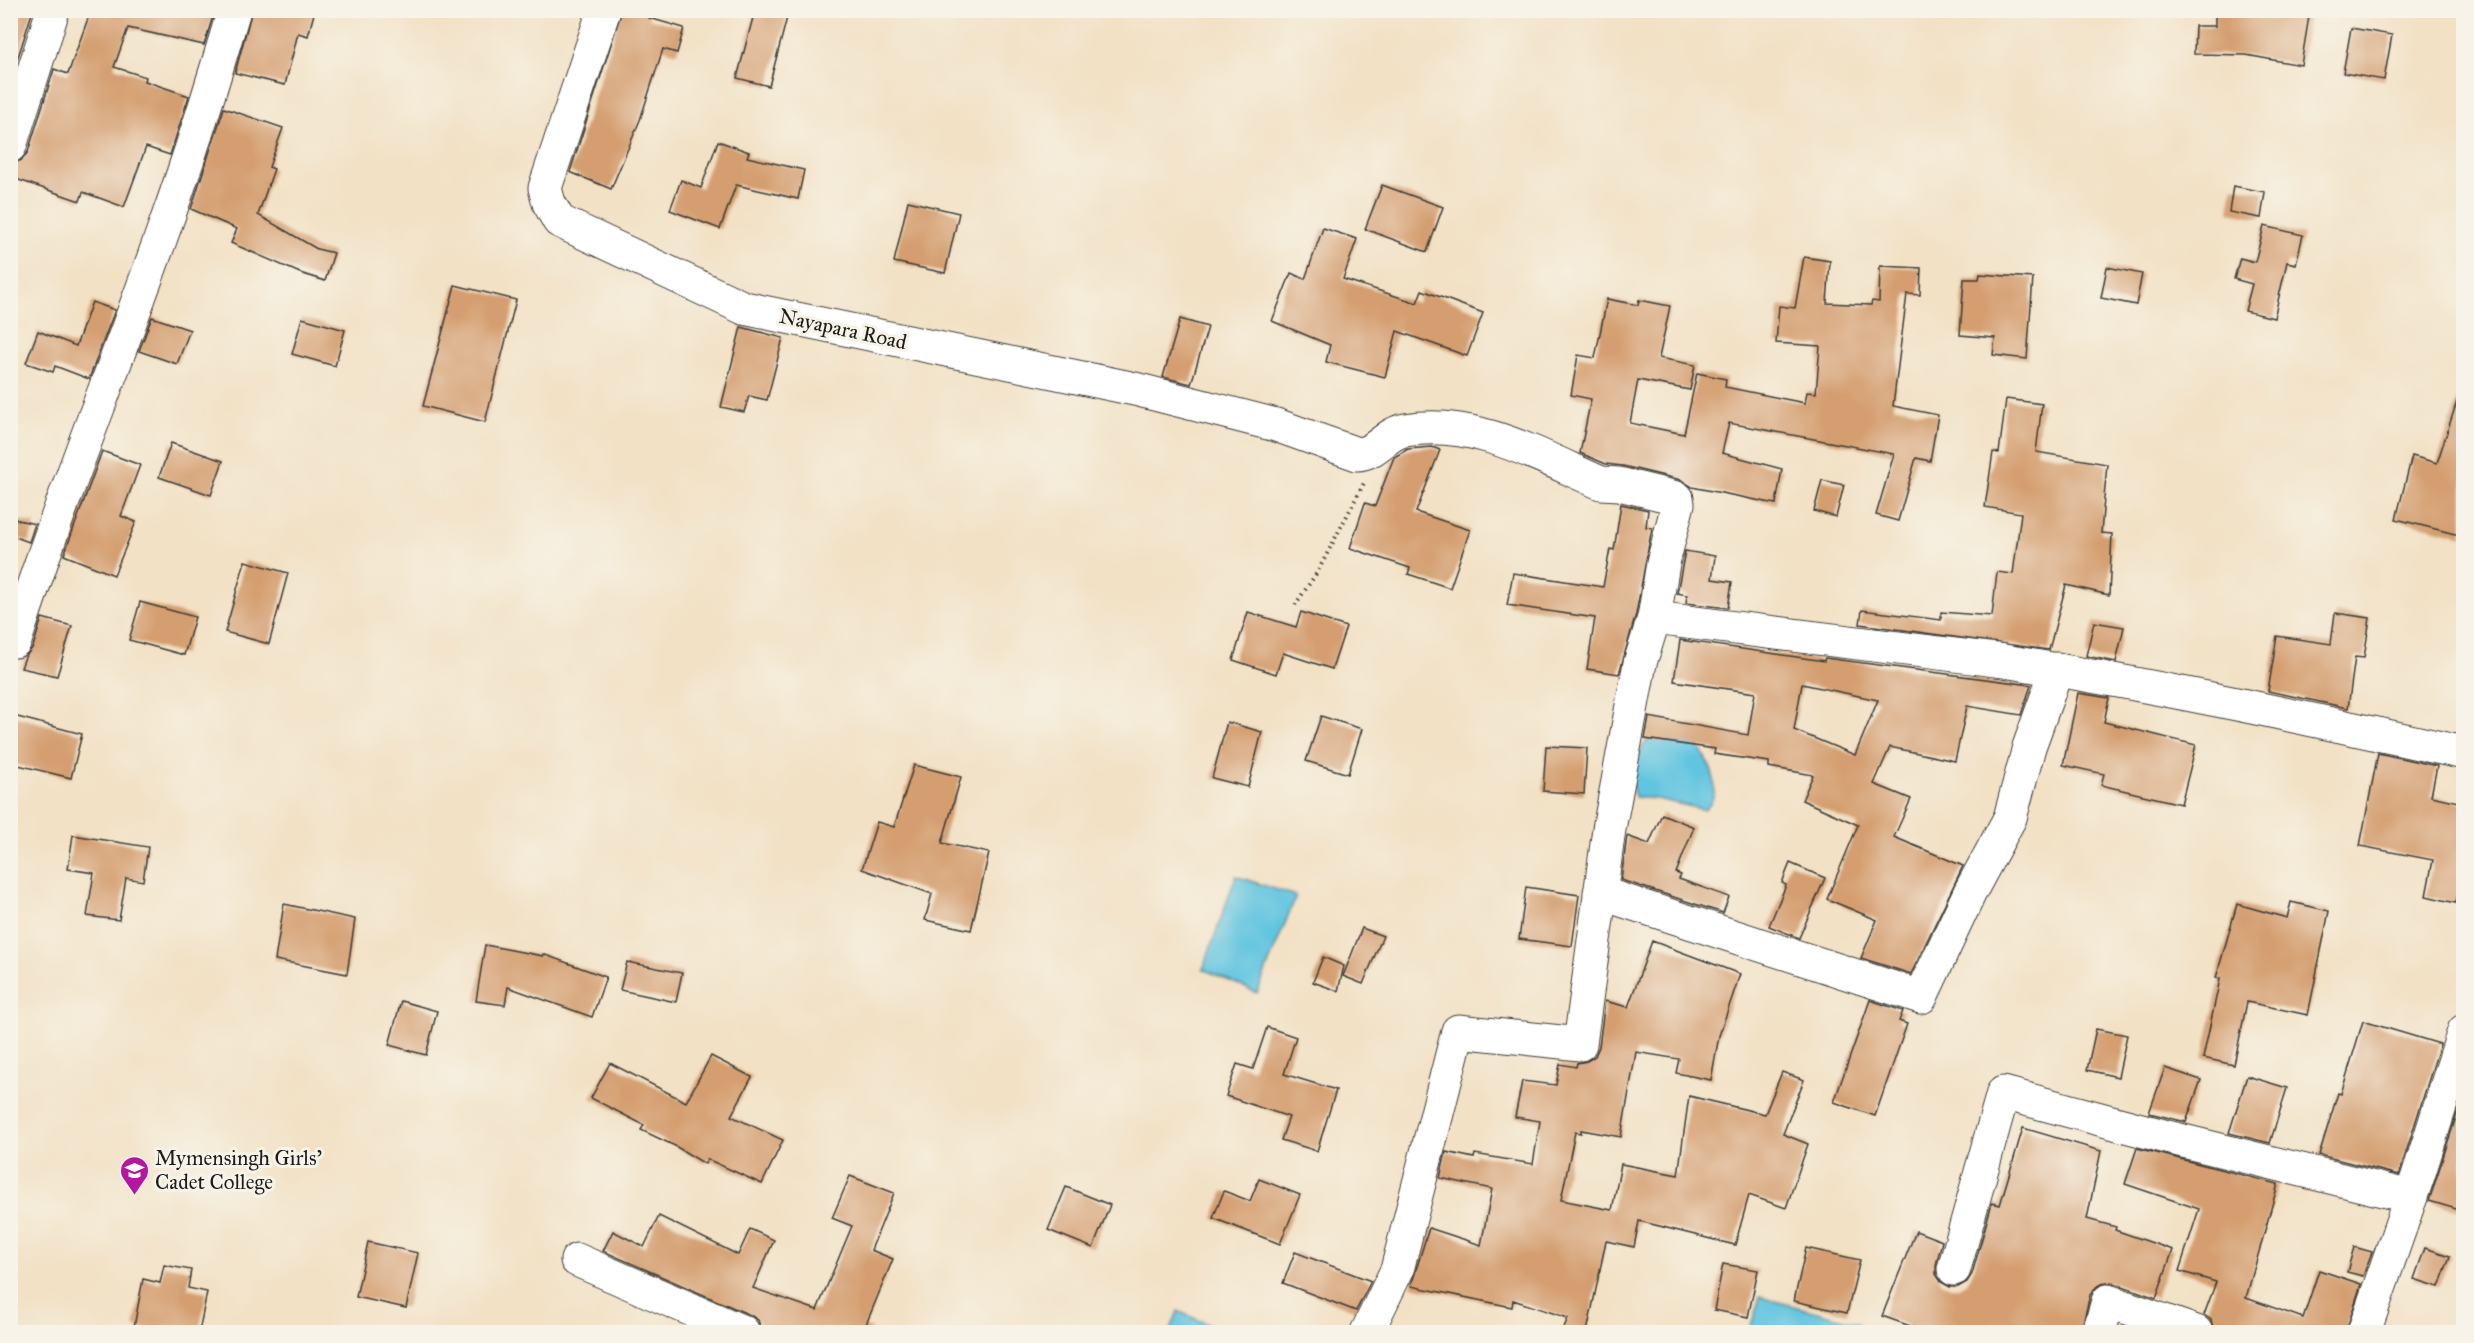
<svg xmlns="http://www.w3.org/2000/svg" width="2474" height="1343" font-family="'IM FELL Great Primer',serif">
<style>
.water{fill:#62c5e0;stroke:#3f707e;stroke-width:1.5}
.building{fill:#d49e6f;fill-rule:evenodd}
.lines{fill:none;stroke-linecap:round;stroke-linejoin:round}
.minor-casing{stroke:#3c3a35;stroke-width:35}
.path{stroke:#3c3a35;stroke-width:4;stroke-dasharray:1.5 4.5;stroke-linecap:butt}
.minor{stroke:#fff;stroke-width:33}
.labels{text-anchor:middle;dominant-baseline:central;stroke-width:6;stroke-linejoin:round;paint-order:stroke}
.street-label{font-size:21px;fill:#1c1c1c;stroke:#f7f3e8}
.poi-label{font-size:21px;fill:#1c1c1c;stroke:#f7f3e8;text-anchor:start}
</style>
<rect width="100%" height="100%" fill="#f7f3e8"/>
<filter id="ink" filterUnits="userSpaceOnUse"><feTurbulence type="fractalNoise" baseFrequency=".0167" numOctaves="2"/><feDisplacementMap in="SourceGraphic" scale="12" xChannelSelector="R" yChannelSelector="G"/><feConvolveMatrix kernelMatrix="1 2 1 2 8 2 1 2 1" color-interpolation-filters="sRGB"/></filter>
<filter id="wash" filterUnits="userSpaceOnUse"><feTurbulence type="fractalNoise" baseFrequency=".008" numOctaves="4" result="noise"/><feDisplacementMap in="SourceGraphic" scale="24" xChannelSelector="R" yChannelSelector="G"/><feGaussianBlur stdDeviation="1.35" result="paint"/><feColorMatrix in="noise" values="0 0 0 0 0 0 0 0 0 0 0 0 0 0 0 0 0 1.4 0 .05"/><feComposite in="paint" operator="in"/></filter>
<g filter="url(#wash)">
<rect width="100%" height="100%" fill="#f2e1c5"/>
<g class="water">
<path d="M1687 731C1703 753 1729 785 1705 810L1657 799 1635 797 1630 777 1640 751 1651 735Z"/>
<polygon points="1236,876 1296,896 1257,993 1203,969"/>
<polygon points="1760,1297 1859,1323 1858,1332 1749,1332"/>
<polygon points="1178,1311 1225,1332 1170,1332"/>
</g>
<g id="blocks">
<g class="building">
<polygon points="10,10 33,10 10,82"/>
<polygon points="91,10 185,10 213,16 204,45 128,28 114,67 146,77 145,81 189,96 170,155 146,147 124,207 83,192 80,201 10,177 10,164 22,160 28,152 54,69 68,74"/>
<polygon points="252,10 315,10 308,36 298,33 285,85 235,73"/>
<polygon points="622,10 651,10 649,18 684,28 677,53 663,49 640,120 611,189 570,172"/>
<polygon points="755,10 789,10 769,86 737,78"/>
<polygon points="2215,10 2310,10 2301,65 2246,55 2194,54 2195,26 2215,26"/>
<polygon points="2351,28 2392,35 2384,80 2343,73"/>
<polygon points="224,108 283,128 269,167 274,169 258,215 317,249 334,253 325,281 300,273 231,243 237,229 191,209"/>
<polygon points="718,141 749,152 747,157 804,170 798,199 736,185 720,229 670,210 681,180 701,188"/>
<polygon points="1382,185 1443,207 1427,252 1365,229"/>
<polygon points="2233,186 2265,192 2261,218 2229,212"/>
<polygon points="908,201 959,213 945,273 894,262"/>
<polygon points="2264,226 2303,235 2296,264 2287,262 2274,318 2245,311 2252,284 2234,279 2240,258 2255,262"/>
<polygon points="1323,228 1357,239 1343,279 1417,303 1422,290 1483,313 1467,356 1397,331 1385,377 1326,362 1330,345 1272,321 1291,273 1305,279"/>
<polygon points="1804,257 1830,261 1827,303 1871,305 1872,301 1879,302 1880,266 1921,268 1920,295 1907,294 1893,406 1938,415 1930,461 1916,458 1898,521 1876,515 1894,454 1729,423 1722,453 1782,469 1776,504 1692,487 1681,480 1623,466 1606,464 1580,453 1591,399 1571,395 1578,355 1595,358 1607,299 1638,305 1639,300 1670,306 1659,358 1695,365 1690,390 1638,380 1630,423 1684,434 1697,373 1726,379 1725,387 1805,403 1807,392 1816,393 1820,346 1776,343 1779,306 1795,308"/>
<polygon points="2107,267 2142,274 2136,305 2101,298"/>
<polygon points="1980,274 2033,278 2027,359 1993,355 1995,338 1960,335 1964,279 1979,279"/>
<polygon points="455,285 516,300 485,422 423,406"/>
<polygon points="92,302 115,310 89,379 55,366 53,372 26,363 38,331 76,346"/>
<polygon points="152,317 190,330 177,364 139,351"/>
<polygon points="302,318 345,330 335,366 292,354"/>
<polygon points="1180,319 1208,327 1191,384 1163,377"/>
<polygon points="741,327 783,338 767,400 749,396 744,412 721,407"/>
<polygon points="2459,395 2463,395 2463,536 2396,519 2412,456 2437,463"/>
<polygon points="2006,399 2042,404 2036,452 2107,464 2101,533 2112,534 2109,595 2066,585 2049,650 1860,624 1862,610 1941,620 1941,612 1992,616 1997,572 2013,574 2021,513 1985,507 1993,452 1999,453"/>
<polygon points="171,443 223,461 211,495 159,477"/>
<polygon points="1432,447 1440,450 1416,512 1470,530 1450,588 1408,574 1410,568 1350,548 1365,503 1375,506 1394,457 1408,449"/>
<polygon points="102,451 140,465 121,516 136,522 114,575 64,555"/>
<polygon points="1822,480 1844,485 1836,517 1814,511"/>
<polygon points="1621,504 1648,510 1646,527 1652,528 1636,614 1619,674 1587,669 1595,618 1507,605 1513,573 1603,587 1610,549 1614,550"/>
<polygon points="10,518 35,524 29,542 10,535"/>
<polygon points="1685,551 1715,556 1712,579 1732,582 1728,608 1686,603 1687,595 1677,593"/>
<polygon points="245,561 288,573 269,644 225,632"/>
<polygon points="140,602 195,617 184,655 129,640"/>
<polygon points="1248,612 1296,627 1301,612 1346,627 1332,669 1283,653 1276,674 1233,660"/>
<polygon points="2335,613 2370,618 2364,658 2355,657 2348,708 2268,691 2277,636 2331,644"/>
<polygon points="42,618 72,626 57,676 21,668 25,657 33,647"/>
<polygon points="2094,622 2124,627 2116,662 2086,656"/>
<path d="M1680 640 1824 661 1825 658 2031 685 2021 715 1967 706 1955 761 1890 747 1874 784 1911 799 1894 837 1963 866 1911 974 1861 958 1877 920 1827 899 1858 825 1802 800 1813 775 1769 767V762L1714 754 1715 749 1645 739 1649 717 1748 735 1755 693 1674 681ZM1802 684 1878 700 1855 755 1794 730Z"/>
<polygon points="2078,693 2109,698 2104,722 2196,745 2181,804 2101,785 2104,774 2063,765"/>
<polygon points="10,715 82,734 71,778 10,763"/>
<polygon points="1321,716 1362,729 1348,774 1306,761"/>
<polygon points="1227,722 1262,732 1248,787 1212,778"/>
<polygon points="1546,746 1587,748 1584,794 1543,791"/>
<polygon points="2378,753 2437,766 2431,796 2463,803 2463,867 2456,903 2426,896 2433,860 2360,846"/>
<polygon points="914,765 961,777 942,843 989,853 971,930 925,920 932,894 862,869 877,822 894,827"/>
<polygon points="1662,814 1694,827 1676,873 1681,875 1679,879 1729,897 1723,913 1621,880 1627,836 1649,844"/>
<polygon points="73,835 148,847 143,881 126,878 119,920 87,916 94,873 68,869"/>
<polygon points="1790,863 1825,878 1799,938 1769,926 1786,885 1782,883"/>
<polygon points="1526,887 1579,895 1572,946 1519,939"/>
<polygon points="2291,902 2329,911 2308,1015 2247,1002 2234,1065 2203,1058 2220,979 2216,978 2237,904 2287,918"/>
<polygon points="284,904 355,919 347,974 275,960"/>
<polygon points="1362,928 1383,936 1363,984 1343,976"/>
<polygon points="1652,941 1740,974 1719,1036 1711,1080 1676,1073 1679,1059 1636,1052 1621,1137 1581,1130 1581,1133 1575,1132 1561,1200 1612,1210 1621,1164 1678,1175 1689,1096 1765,1114 1782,1072 1804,1080 1783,1134 1808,1144 1786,1208 1749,1195 1735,1245 1639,1221 1634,1247 1606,1241 1587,1332 1562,1332 1568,1318 1513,1300 1512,1307 1411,1286 1429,1228 1481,1245 1492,1189 1440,1178 1446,1152 1474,1158 1475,1154 1533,1164 1540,1121 1515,1117 1522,1081 1556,1085 1560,1064 1576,1067 1577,1063 1587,1061 1595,1056 1599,1047 1605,1001 1628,1007"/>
<polygon points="485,945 543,956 543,954 606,977 592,1017 508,987 505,1005 476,1001"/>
<polygon points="1323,957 1344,966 1338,991 1313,982"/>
<polygon points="627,962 682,973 676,1002 620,990"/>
<polygon points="1870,1000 1903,1011 1899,1021 1907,1024 1875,1116 1834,1102"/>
<polygon points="401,1001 437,1011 426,1055 389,1045"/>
<polygon points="2363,1021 2440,1044 2399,1175 2319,1155 2338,1093 2341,1094"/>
<polygon points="1267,1027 1296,1037 1284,1074 1336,1090 1317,1151 1281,1140 1289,1117 1226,1096 1237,1064 1253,1069"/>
<polygon points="2096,1029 2127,1035 2118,1077 2087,1070"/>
<polygon points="711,1056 752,1077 731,1116 783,1140 762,1184 707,1159 705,1164 675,1146 641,1130 644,1125 591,1098 610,1063 686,1102"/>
<polygon points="2165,1068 2201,1080 2186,1122 2149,1113"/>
<polygon points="2247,1076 2287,1088 2270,1143 2229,1133"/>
<polygon points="2463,1095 2463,1211 2429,1201"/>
<polygon points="2023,1128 2101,1151 2087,1219 2116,1227 2115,1230 2173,1250 2156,1298 2114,1283 2104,1283 2096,1287 2090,1295 2081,1332 1927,1332 1882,1316 1916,1231 1942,1241 1936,1265 1936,1274 1941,1282 1950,1287 1958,1287 1967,1282 1972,1274 1992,1203 2000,1205"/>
<polygon points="2137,1148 2278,1184 2246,1298 2303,1318 2319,1270 2361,1284 2346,1332 2214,1332 2211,1320 2204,1315 2216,1282 2179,1271 2199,1209 2125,1184"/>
<polygon points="850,1176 894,1193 871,1250 893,1259 865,1327 871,1329 870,1332 774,1332 760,1326 758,1320 750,1315 603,1251 613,1231 644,1247 659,1216 738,1255 750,1229 774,1240 753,1288 817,1310 852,1226 832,1218"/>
<polygon points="1259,1179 1300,1195 1280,1244 1213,1218 1224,1191 1250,1201"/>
<polygon points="1066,1187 1110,1205 1093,1248 1048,1230"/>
<polygon points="368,1242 418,1253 406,1308 356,1297"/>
<polygon points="2354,1247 2372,1252 2363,1276 2347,1272"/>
<polygon points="1806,1248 1860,1260 1847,1313 1794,1301"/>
<polygon points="2425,1248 2450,1256 2439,1287 2414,1279"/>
<polygon points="1295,1252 1371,1281 1356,1311 1283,1283"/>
<polygon points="1723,1264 1758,1270 1748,1317 1714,1310"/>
<polygon points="164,1265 191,1270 188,1288 207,1292 199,1332 162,1332 134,1327 143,1279 160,1283"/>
</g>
</g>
</g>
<g filter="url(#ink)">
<use href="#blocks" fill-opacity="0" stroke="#3c3a35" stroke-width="1.5"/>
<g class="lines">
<defs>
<g id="minor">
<path d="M604 10 545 188 549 203 559 221 744 308 1135 389 1276 425 1357 454C1376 454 1386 433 1405 430 1475 418 1539 456 1601 483L1619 484 1677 498 1678 504 1663 563 1654 618 1640 663 1609 829 1580 1044 1458 1031 1397 1270 1367 1332"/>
<polyline points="10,146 53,10"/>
<path d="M1654 618 2004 661C2159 686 2311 719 2464 753"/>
<path d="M10 641H15C60 500 117 363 166 223 191 153 213 82 234 10"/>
<polyline points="1600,893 1921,997 1970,892 2010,818 2029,747 2057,669"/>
<polyline points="577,1260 743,1332"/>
<polyline points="1954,1269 2003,1093 2167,1137 2411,1197"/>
<polyline points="2099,1332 2108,1301 2196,1332"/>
<polyline points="2364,1332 2418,1176 2464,1031"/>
</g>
</defs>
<use href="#minor" class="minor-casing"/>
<polyline class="path" points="1295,605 1318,571 1364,483"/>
<use href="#minor" class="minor"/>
</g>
</g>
<defs>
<symbol id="university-pin" viewBox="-11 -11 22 30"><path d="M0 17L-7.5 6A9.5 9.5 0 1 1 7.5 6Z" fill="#b5179e" stroke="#f7f3e8"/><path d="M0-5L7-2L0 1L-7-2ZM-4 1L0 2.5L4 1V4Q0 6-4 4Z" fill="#fff"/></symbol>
</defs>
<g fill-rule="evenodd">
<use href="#university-pin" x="118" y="1154" width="33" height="45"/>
</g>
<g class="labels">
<g class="street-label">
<text transform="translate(843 329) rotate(12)">Nayapara Road</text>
</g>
<g class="poi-label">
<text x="155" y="1158">Mymensingh Girls'<tspan x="155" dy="24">Cadet College</tspan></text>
</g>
</g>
<rect width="2474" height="1343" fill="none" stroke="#f7f3e8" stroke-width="36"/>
</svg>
